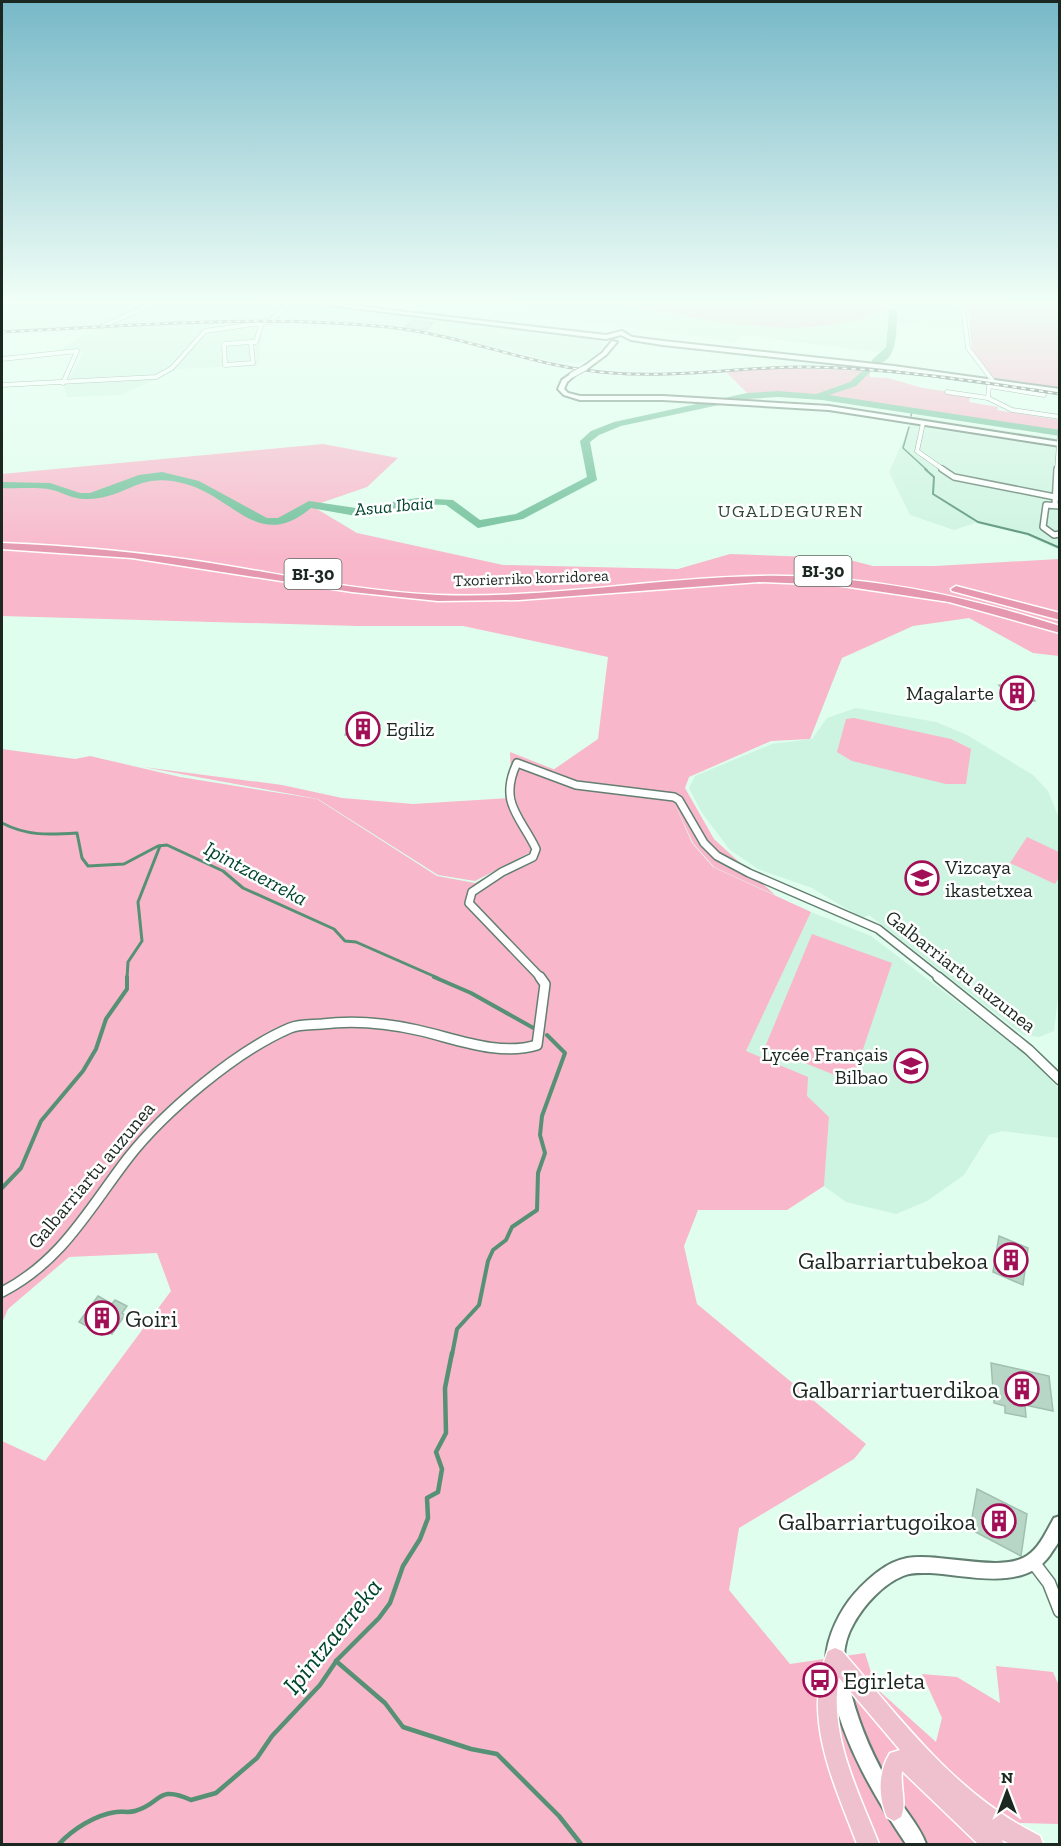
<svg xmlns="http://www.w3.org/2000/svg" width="1061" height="1846" font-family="'Zilla Slab',serif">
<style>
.built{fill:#cdf4e0}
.green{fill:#f8b7ca}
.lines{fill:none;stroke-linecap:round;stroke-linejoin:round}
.stream-far4{stroke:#569175;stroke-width:1.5}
.stream-far3{stroke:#569175;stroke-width:2}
.stream-far2{stroke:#569175;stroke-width:3}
.stream-far1{stroke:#569175;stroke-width:4}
.stream{stroke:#569175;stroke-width:4.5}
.river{fill:#6fbf99;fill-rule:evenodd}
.building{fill:#b8d6c6;stroke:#a1bfaf;stroke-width:1.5}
.minor-far4-casing{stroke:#637f71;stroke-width:5}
.minor-far3-casing{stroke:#637f71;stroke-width:8}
.minor-far2-casing{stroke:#637f71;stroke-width:10}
.minor-far1-casing{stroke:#637f71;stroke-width:12}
.minor-casing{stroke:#637f71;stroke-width:15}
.tertiary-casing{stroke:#637f71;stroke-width:4}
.primary-casing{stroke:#fff;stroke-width:3}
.motorway-casing{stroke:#fff;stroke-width:3}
.minor-far4{stroke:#fff;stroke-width:4}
.minor-far3{stroke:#fff;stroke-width:5}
.minor-far2{stroke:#fff;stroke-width:7}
.minor-far1{stroke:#fff;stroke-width:9}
.minor{stroke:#fff;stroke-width:12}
.tertiary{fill:#fff;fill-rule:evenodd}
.primary{fill:#efc1cf;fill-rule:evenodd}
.motorway{fill:#e598af;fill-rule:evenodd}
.rail-casing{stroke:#56685f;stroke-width:3}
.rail{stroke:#fff;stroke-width:1.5;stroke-dasharray:4.5;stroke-linecap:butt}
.tertiary-bridge-casing{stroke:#637f71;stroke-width:7;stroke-linecap:butt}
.tertiary-bridge{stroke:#fff;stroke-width:5}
.labels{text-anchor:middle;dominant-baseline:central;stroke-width:5;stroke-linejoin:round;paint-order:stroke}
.far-street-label{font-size:16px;fill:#1b2721;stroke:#fff}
.far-water-label{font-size:18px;font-style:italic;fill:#00462e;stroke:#fff}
.far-neighbourhood-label{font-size:18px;letter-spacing:1.5px;fill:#2e483b;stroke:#fff}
.shield{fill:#fff;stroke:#5f6864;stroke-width:1.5}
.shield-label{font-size:18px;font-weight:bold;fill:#1b2721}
.poi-label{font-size:20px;fill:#1b2721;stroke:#fff;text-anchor:end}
.street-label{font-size:20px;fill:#1b2721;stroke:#fff}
.water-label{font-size:21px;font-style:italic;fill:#00462e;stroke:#fff}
.near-poi-label{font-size:24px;fill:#1b2721;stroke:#fff;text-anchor:end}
.near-water-label{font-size:26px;font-style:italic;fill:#00462e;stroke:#fff}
</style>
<rect width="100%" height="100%" fill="#dffeed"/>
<g class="built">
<polygon points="2,301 299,301 591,337 603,344 600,352 582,363 555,362 438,334 363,325 271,322 262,330 259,365 178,369 121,395 67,397 64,387 84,352 60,350 91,329 2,332"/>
<polygon points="488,301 952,301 961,313 961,326 958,327 958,329 888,323 884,353 742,335 735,342 571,320"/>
<polygon points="914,416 1059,439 1059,550 1024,534 975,523 954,530 910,515 889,472"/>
<polygon points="856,708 936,722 967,735 1033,775 1048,791 1059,818 1060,981 1054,1031 1039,1037 1023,1035 869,915 862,918 812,888 758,869 730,850 702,813 689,788 695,776 772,744 812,739 827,718"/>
<polygon points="811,912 871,936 1028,1056 1059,1089 1059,1138 1002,1131 989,1135 964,1175 927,1201 896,1214 846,1202 824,1186 829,1117 746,1051"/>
</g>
<g class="green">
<path d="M601 301H877L890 310C799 347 693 317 601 301Z"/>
<polygon points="963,301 1059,301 1059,389 994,380 972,350 969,315"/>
<polygon points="783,368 870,371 870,377 888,378 923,388 971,395 969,402 998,407 997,410 1059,420 1059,431 836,397 788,392 748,394 725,371"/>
<path d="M323 444 398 458 367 487 312 506 357 533 503 565 678 569 730 554 842 558 873 566H936L1059 559V656L1033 653 969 618 913 626 842 658 810 739 771 741 689 777 685 788 714 839 775 895 714 867 693 843 673 800 692 843 713 867 811 912 746 1051 808 1077 807 1096 829 1117 824 1186 787 1210H698L684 1246 697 1304 866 1444 854 1459 739 1528 729 1590 790 1664 865 1653 876 1688 936 1742 942 1718 922 1674 957 1677 1000 1703 996 1666 1053 1672 1060 1688 1059 1824 1021 1823 982 1844H2V1441L45 1461 171 1291 157 1253 69 1257 8 1309 2 1323V749L75 759 90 756 180 777 317 799 437 876 475 883 535 852C519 819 511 789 510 752L586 782 553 770 598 739 608 657 463 626H358L2 616V474Z"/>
<polygon points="854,718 951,739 971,749 966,784 946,784 852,761 837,752 846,719"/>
<polygon points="143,767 282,785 342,798 413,804 512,798 518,820 533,851 475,881 438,875 318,799"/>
<polygon points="1027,837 1059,852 1059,877 1055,884 1010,863"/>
<polygon points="812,934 892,963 852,1082 765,1047"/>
</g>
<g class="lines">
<g class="stream-far4">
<polyline points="911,416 912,411"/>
<polyline points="909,427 903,448 927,470"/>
</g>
<polyline class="stream-far3" points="925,469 934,477 933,494 978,522 1028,534 1060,548"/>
<g class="stream-far2">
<path d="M2 823C27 836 49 835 77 833L82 858 88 866 124 864 158 846 167 845 223 871 243 888 334 929 345 941 356 942 438 978"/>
<polyline points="127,978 128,962 142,941 138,902 160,846"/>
</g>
<g class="stream-far1">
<polyline points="434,977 471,993 537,1030"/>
<polyline points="2,1188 21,1168 41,1121 83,1071 96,1049 106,1019 127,989 127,977"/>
<polyline points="452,1355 457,1329 479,1305 488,1261 493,1250 506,1240 512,1227 537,1210 538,1173 545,1153 540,1135 542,1116 565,1053 547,1035"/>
</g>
<g class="stream">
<polyline points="336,1661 385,1703 403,1727 471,1749 497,1754 559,1816 581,1844"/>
<path d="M59 1844C73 1829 95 1815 116 1812 122 1811 129 1813 135 1811 162 1804 156 1784 191 1800L216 1793 257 1758 272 1736 320 1685 337 1660 379 1618 390 1603 403 1566 420 1539 428 1518 427 1498 438 1492 442 1469 436 1452 446 1433 445 1388 452 1353"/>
</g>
<g class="river">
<path d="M893 309 897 312C896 330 899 366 872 364V360L886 347 889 312Z"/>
<path d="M866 368 871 371 856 386 829 395 1060 430V436L822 400 778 397 747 399 621 426 599 435 590 442 597 480 523 519 478 528 446 505 417 504 356 516 311 508C260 551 236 500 189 485 137 469 131 498 87 499 73 500 61 491 48 489 33 487 17 489 2 488V482L50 483 80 493H90L139 475 162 472 199 481 267 518H278L309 501 356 508 417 498 453 500 480 520 516 514 587 477 580 441 591 431 614 422 747 393 778 391 816 394 850 382Z"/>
</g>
</g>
<g class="building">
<polygon points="413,320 433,323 425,331 404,328"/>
<polygon points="1020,683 1035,701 1014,703 999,685"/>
<polygon points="355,720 380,725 372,738 345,735"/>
<polygon points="999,1236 1028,1248 1023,1285 993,1272"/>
<polygon points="98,1296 112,1304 115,1300 127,1306 122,1313 125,1315 112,1334 99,1327 96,1331 79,1322"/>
<polygon points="991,1363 1049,1376 1053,1411 1025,1405 1026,1417 1005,1413 1005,1406 994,1403"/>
<polygon points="977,1489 1027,1514 1021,1556 970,1529"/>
</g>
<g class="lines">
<defs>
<g id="minor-far4">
<polyline points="955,301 964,315 968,348 993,381"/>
<polyline points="101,327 159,301"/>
<polygon points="251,342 253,363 225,365 224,344"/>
<polyline points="251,342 256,342 261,325"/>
<polyline points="2,359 77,351 63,383"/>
<polyline points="2,385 156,377 172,368 205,331 269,322 293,301"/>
<polyline points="947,392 988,398 1012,410 1060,417"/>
<polyline points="988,398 989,386 1044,395"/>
<polyline points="923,423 917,451 944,470"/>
<polyline points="1057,470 1060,431"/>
</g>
<g id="minor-far3">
<polyline points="942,469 954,477 1060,498"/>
<polyline points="1055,504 1057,469"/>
<polyline points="1059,506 1046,505 1043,527 1054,535 1060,534"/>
</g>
<path id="minor-far2" d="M541 978 469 903 472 892 502 872 533 857 536 849C521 817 498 803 517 763L576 785 674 797 679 800 704 843 717 856 749 873 878 929 940 978"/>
<g id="minor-far1">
<polyline points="938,977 1029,1050 1060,1080"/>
<path d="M2 1292C62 1261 88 1210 128 1158 164 1112 236 1051 290 1028 300 1024 312 1025 322 1024 354 1020 386 1023 417 1030 454 1038 499 1057 537 1045L545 984 540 977"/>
</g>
<polyline id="minor" points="1033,1562 1049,1583 1060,1611"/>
<g id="tertiary">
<polygon points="297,301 311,301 606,335 622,331 632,337 663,341 894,366 1060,389 1060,393 894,370 663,345 631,340 621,335 606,339"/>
<polygon points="612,341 617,342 606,355 587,369 583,369 583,367 602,353"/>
<polygon points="572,373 575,375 567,382 564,389 568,393 580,396 663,396 829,406 1060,442 1060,446 829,410 663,400 580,400 564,395 558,389 562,380"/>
<path d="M1060 1516C1060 1523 1061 1532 1060 1539 1058 1544 1053 1550 1050 1555 1024 1592 968 1575 930 1573 921 1573 911 1572 903 1576 883 1584 864 1605 854 1623 848 1633 844 1646 844 1658 843 1665 846 1673 848 1680 857 1723 874 1760 897 1797 907 1813 920 1827 926 1844H906C874 1796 845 1747 832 1690 830 1680 826 1669 826 1659 827 1636 840 1610 855 1593 869 1578 886 1562 907 1558 940 1552 1002 1574 1028 1555 1040 1547 1047 1530 1054 1518Z"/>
</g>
<path id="primary" d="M835 1648 842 1651C903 1721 955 1794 1040 1836L1043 1844H1010L1002 1840 1004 1844H978L902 1771C900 1787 907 1803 901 1817L894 1821 887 1817C878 1797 878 1772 890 1753L900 1750 839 1678C828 1734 859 1793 879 1844H857C834 1783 801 1717 828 1651Z"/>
<g id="motorway">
<path d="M2 543C72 546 141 552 210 563 286 575 362 592 438 595 546 599 652 578 759 576 862 574 962 595 1060 626V633L949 602 836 585 759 582 519 600 438 601 352 592 132 558 2 549Z"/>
<polygon points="956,586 1060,613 1060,620 952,591 951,589"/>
</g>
</defs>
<use href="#minor-far4" class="minor-far4-casing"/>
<use href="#minor-far3" class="minor-far3-casing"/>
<use href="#minor-far2" class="minor-far2-casing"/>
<use href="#minor-far1" class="minor-far1-casing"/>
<use href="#minor" class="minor-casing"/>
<use href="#tertiary" class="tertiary-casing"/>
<use href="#primary" class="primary-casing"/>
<use href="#motorway" class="motorway-casing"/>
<use href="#minor-far4" class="minor-far4"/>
<use href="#minor-far3" class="minor-far3"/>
<use href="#minor-far2" class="minor-far2"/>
<use href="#minor-far1" class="minor-far1"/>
<use href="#minor" class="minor"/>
<use href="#tertiary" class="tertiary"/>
<use href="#primary" class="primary"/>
<use href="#motorway" class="motorway"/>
<defs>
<path id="rail" d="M2 332C130 326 259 314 387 327 464 335 536 368 612 373 676 378 740 367 805 367 891 368 975 381 1060 394"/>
</defs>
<use href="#rail" class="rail-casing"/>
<use href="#rail" class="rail"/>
<defs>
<polyline id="tertiary-bridge" points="572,375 585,368"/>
</defs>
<use href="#tertiary-bridge" class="tertiary-bridge-casing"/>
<use href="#tertiary-bridge" class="tertiary-bridge"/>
</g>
<linearGradient id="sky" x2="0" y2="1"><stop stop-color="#77b8c8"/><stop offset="0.54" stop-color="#f1fff7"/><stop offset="1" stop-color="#f1fff7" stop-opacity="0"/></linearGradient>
<rect width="1061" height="559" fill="url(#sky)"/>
<defs>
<symbol id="building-ring" viewBox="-11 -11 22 22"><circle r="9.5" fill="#fff" stroke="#a11056" stroke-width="1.5"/><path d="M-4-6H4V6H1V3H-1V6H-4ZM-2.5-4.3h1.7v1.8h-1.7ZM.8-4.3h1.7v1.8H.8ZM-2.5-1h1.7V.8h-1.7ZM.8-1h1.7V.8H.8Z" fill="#a11056"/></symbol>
<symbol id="school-ring" viewBox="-11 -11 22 22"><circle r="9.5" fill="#fff" stroke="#a11056" stroke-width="1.5"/><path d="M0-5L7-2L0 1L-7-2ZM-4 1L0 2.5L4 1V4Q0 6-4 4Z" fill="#a11056"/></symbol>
<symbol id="bus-ring" viewBox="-11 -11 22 22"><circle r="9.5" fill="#fff" stroke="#a11056" stroke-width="1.5"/><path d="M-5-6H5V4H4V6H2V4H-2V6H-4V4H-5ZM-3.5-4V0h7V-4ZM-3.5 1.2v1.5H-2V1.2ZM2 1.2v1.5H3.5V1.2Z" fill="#a11056"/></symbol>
</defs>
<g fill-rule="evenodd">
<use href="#building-ring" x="998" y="674" width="38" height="38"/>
<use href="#building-ring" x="344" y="710" width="38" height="38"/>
<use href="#school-ring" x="903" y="859" width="38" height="38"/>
<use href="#school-ring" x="892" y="1047" width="38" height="38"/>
<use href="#building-ring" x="992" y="1241" width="38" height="38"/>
<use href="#building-ring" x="83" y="1299" width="38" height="38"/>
<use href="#building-ring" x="1003" y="1370" width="38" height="38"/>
<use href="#building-ring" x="980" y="1502" width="38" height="38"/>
<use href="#bus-ring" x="801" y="1661" width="38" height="38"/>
</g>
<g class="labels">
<g class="far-street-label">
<text transform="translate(531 578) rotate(-2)">Txorierriko korridorea</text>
</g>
<g class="far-water-label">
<text transform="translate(394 506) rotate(-5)">Asua Ibaia</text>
</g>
<g class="far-neighbourhood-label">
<text x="791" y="511">UGALDEGUREN</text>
</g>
<g class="shield">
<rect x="794.5" y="556" width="57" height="30" rx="4.5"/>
<rect x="284.5" y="559" width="57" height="30" rx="4.5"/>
</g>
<g class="shield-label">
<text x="823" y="571">BI-30</text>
<text x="313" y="574">BI-30</text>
</g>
<g class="poi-label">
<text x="994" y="693">Magalarte</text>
<text x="386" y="729" text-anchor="start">Egiliz</text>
<text x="945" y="867" text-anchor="start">Vizcaya<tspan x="945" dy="23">ikastetxea</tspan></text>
<text x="888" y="1054">Lycée Français<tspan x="888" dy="23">Bilbao</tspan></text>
</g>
<g class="street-label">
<text transform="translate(961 971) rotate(38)">Galbarriartu auzunea</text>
<text transform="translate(91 1175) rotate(-50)">Galbarriartu auzunea</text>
</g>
<g class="water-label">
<text transform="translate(256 873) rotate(28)">Ipintzaerreka</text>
</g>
<g class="near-poi-label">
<text x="988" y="1260">Galbarriartubekoa</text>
<text x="125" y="1318" text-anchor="start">Goiri</text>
<text x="999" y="1389">Galbarriartuerdikoa</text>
<text x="976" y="1521">Galbarriartugoikoa</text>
<text x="843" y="1680" text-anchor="start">Egirleta</text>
</g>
<g class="near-water-label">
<text transform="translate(332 1636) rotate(-51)">Ipintzaerreka</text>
</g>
</g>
<rect width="1061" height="1846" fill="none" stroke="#1b2721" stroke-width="6"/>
<g transform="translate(1007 1792)" stroke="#ffffff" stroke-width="4.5" paint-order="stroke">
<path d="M0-4.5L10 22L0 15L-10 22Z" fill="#1b2721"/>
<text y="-9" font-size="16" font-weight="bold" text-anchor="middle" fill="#1b2721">N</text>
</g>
</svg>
